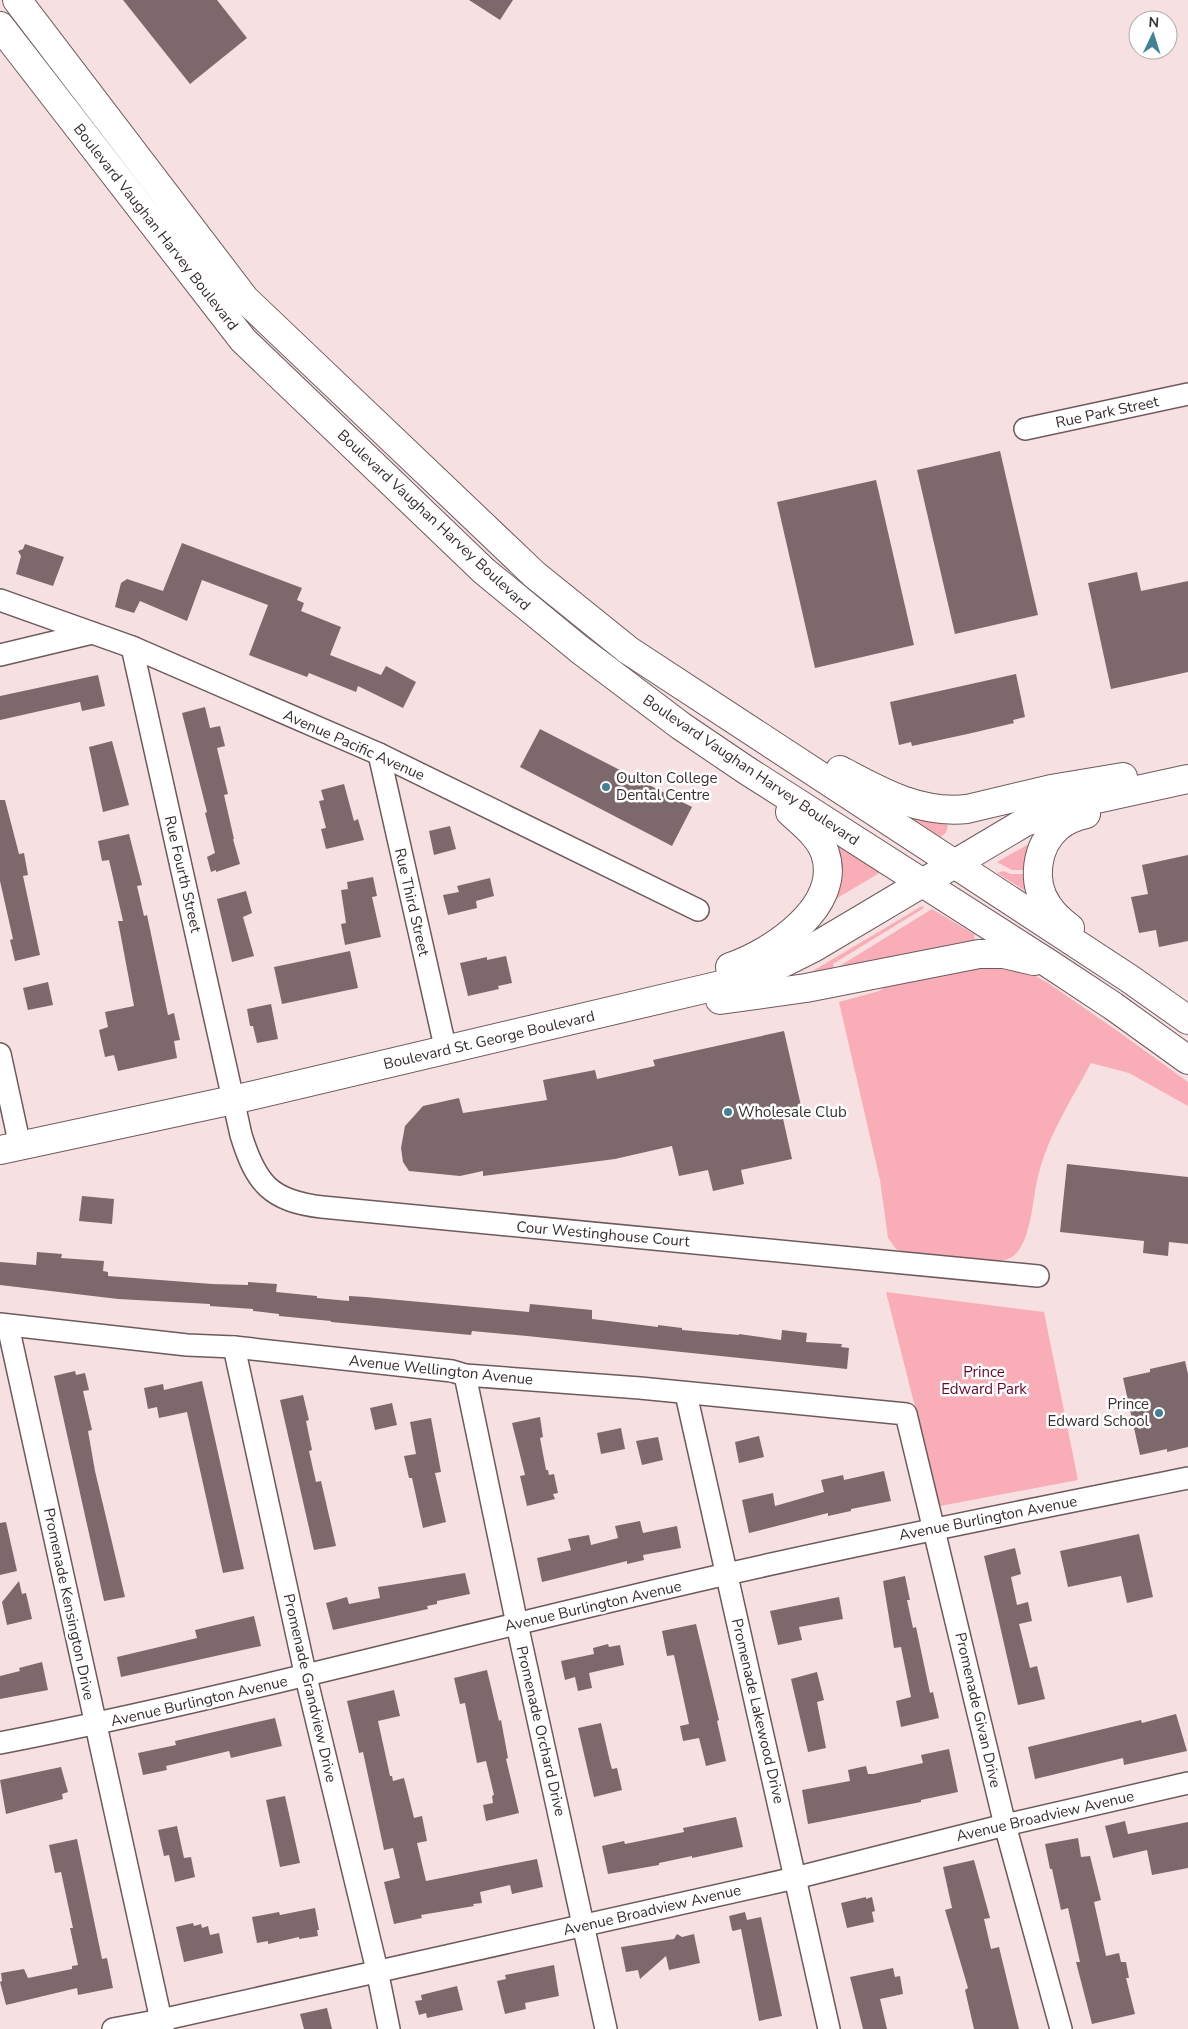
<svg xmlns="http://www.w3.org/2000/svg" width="1188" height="2029" font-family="'Nunito Sans',sans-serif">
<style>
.green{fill:#f9aeb7}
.building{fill:#7d696b}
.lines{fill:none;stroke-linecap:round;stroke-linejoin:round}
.minor-casing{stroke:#6d5a5c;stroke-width:24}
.secondary-casing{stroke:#6d5a5c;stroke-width:30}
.minor{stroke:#fff;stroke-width:21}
.secondary{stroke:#fff;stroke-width:28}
.poi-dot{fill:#438296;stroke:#fff;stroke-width:2}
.labels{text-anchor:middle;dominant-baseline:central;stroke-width:5;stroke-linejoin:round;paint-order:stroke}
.street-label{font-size:15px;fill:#372e2f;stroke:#fff}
.poi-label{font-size:15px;fill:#372e2f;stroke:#fff;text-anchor:start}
.park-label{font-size:15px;fill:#660624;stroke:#fff}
</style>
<rect width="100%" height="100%" fill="#f7e0e2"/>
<g class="green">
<polygon points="900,810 948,825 946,833 940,837 899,812"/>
<polygon points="1032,842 1028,870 1012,870 997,862"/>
<polygon points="837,845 881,872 834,900 835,847"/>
<polygon points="1003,871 1011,874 1028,874 1028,888 1024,890 997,873"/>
<polygon points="922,906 924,908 833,964 835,974 796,981"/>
<polygon points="932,909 974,934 975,944 839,973 838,967"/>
<path d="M988 964 1032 974 1048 983 1119 1032 1188 1082V1106L1129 1073 1091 1063C1071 1101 1046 1138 1037 1181 1032 1202 1031 1247 1010 1258 994 1267 925 1255 904 1252L896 1249 888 1238 880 1180 839 1002 879 991 888 985Z"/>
<polygon points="886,1292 1044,1312 1078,1480 940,1506"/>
</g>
<g class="building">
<polygon points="123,0 217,0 247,38 190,84"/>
<polygon points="469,0 513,0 500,20"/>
<polygon points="1000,451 1038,615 955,634 917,470"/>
<polygon points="876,480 914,645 815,668 777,502"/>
<polygon points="182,543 302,588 297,600 304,603 301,611 341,627 330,655 381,675 386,666 416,682 403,708 358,686 356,692 309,673 307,677 249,655 268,605 202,580 187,621 140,601 134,613 115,607 121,583 127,579 163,591"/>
<polygon points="25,544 64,557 53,586 16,574 21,556 18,551 23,549"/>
<polygon points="1137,572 1141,591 1188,581 1188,672 1111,689 1088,583"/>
<polygon points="1016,674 1025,717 1013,720 1014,723 972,733 912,746 911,742 899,745 890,702"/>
<polygon points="98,675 105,706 82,711 80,702 0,720 0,696"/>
<polygon points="205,707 210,728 220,726 225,746 217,748 228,794 224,795 234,839 233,839 240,864 216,872 216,870 211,872 207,857 215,853 205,813 207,812 182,713"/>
<polygon points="540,729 692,807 672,846 520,767"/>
<polygon points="112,741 129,805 103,812 89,747"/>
<polygon points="344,784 354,821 358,819 364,840 326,849 321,829 326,828 319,801 324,800 321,790"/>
<polygon points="0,800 5,800 19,854 24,853 28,875 23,876 40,955 15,961 10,940 13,939 0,881"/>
<polygon points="450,826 456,849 434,855 429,831"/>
<polygon points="129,834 142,885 137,886 144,916 147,915 168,1015 174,1013 180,1040 174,1041 177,1058 118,1071 114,1055 105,1057 99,1030 108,1027 105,1012 134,1006 118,921 123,921 109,860 102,861 98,841"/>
<polygon points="1188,855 1188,941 1159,947 1156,930 1139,933 1131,897 1148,894 1142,865"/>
<polygon points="373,877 377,896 372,897 381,937 345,945 341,924 346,923 341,890 348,889 347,882"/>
<polygon points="490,878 494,896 476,901 477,908 448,915 443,895 459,892 457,886"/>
<polygon points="246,891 252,913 243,917 254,956 232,962 217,899"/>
<polygon points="350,951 358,988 282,1004 274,967"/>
<polygon points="506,956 512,983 498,986 499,989 468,996 460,963 487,957 487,960"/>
<polygon points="48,982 53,1005 28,1010 23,988"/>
<polygon points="271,1004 278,1039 257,1043 253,1026 250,1026 247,1009"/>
<polygon points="784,1031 802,1110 782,1114 792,1159 741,1170 744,1184 713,1191 708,1170 679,1176 672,1146 615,1159 483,1176 483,1171 460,1176 409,1171 403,1162 401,1148 405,1126 423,1106 459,1098 463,1113 547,1100 543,1080 595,1070 597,1079 655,1066 653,1060"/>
<polygon points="1067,1164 1188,1177 1188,1244 1169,1242 1168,1256 1143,1253 1144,1241 1060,1232"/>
<polygon points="82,1196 114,1199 112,1224 79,1221"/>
<polygon points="37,1252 62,1254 61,1258 104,1261 103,1271 108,1272 108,1276 212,1284 248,1285 248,1282 277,1284 276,1292 317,1296 317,1298 349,1301 349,1296 366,1297 529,1312 530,1304 592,1310 592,1319 658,1327 658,1325 682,1328 682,1330 739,1335 739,1334 781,1340 782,1330 807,1333 806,1342 842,1344 841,1347 849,1348 847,1369 527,1336 472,1331 471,1335 331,1322 331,1321 279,1316 279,1314 253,1311 253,1309 210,1306 210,1304 118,1299 0,1285 0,1262 36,1265"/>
<polygon points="1185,1361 1188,1374 1188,1447 1167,1452 1167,1449 1140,1455 1123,1378 1150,1372 1150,1369"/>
<polygon points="75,1371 76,1375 85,1373 89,1390 83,1391 92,1430 88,1431 95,1471 125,1597 104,1601 54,1376"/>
<polygon points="202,1381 244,1569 223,1573 187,1412 159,1418 157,1407 148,1409 144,1388 163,1384 164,1390"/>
<polygon points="303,1395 309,1420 306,1421 312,1450 309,1451 316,1482 321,1481 336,1546 314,1550 280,1400"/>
<polygon points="392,1403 397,1425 375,1430 370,1408"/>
<polygon points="540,1417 543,1437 540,1438 546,1470 548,1470 549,1475 554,1474 558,1493 553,1494 555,1499 527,1506 520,1476 525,1475 512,1423"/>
<polygon points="431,1418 441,1472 435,1473 446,1522 423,1528 412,1478 409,1478 404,1456 416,1454 410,1422"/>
<polygon points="621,1428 625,1449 601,1454 597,1433"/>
<polygon points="759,1436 764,1457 739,1463 735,1442"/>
<polygon points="658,1437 663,1460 642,1465 636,1441"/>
<polygon points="884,1471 891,1501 851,1509 851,1511 828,1516 828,1513 749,1533 742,1500 773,1493 775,1506 824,1492 821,1480 843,1475 844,1480"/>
<polygon points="640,1521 643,1533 677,1526 681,1548 643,1555 644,1560 627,1564 627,1561 542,1582 537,1558 571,1550 568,1539 589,1535 591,1545 618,1538 615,1526"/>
<polygon points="6,1522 17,1571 0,1575 0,1523"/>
<polygon points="1139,1534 1153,1597 1127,1603 1121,1576 1068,1587 1060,1551"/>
<polygon points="1015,1548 1021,1574 1011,1577 1017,1605 1028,1602 1032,1621 1019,1624 1030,1668 1037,1666 1045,1699 1018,1705 984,1556"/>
<polygon points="465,1573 470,1594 437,1601 437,1604 427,1606 428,1609 333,1630 326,1603 347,1597 349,1604 380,1598 378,1587"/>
<polygon points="905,1576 910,1600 907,1600 913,1628 916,1627 930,1693 933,1692 939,1718 901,1727 896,1701 911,1697 901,1647 894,1648 883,1581"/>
<polygon points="19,1581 22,1594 26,1593 32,1619 7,1625 2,1602"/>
<polygon points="839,1597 843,1619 799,1627 802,1640 778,1645 770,1611"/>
<polygon points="254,1616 261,1646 121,1677 117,1657 197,1638 195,1630"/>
<polygon points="696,1624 719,1720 717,1721 726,1761 706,1766 699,1738 683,1741 680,1726 689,1724 674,1655 667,1656 662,1631"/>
<polygon points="608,1644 609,1647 620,1645 624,1665 589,1673 592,1688 578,1691 575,1677 565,1680 561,1661 594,1654 593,1648"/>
<polygon points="42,1662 48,1690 0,1699 0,1676 20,1671 19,1668"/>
<polygon points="487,1670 499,1721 501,1720 508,1758 506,1759 519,1813 486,1821 483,1805 493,1803 492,1796 494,1795 486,1761 477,1763 465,1703 460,1704 454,1678"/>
<polygon points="817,1672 824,1700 817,1702 826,1748 808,1752 791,1679"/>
<polygon points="394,1690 400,1716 378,1721 390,1776 392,1776 393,1781 404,1778 414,1818 422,1816 427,1841 417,1843 426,1881 537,1859 543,1887 512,1894 510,1885 480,1892 482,1903 473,1904 474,1906 421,1915 422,1918 394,1924 384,1882 400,1878 393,1848 384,1850 363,1752 359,1753 347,1701"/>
<polygon points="1176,1714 1187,1751 1124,1765 1123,1758 1035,1779 1028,1747 1141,1720 1142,1723"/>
<polygon points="275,1718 282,1746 231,1758 229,1751 166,1766 167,1770 143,1775 138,1753 176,1745 175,1741"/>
<polygon points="601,1723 610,1762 612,1769 617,1768 622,1790 594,1797 578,1728"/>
<polygon points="949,1749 958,1792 921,1800 921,1802 808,1824 802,1790 850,1781 848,1770 866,1766 868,1774 873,1774 923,1763 921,1755"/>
<polygon points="61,1767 68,1792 62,1794 63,1799 6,1814 0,1780"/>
<polygon points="285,1796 300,1863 280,1867 266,1800"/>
<polygon points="736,1817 743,1847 692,1858 692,1856 659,1863 659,1865 608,1874 602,1846 624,1841 625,1844 684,1832 683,1828"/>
<polygon points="1125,1821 1128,1834 1188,1822 1188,1868 1152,1875 1147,1850 1113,1858 1105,1826"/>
<polygon points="177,1826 184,1858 191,1857 195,1877 175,1882 169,1855 164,1856 158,1830"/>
<polygon points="1078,1838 1081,1857 1090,1856 1101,1900 1094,1902 1106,1956 1119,1953 1121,1962 1126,1962 1129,1978 1126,1978 1135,2014 1092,2024 1076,1962 1080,1962 1068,1908 1061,1910 1052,1869 1050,1869 1045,1844"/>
<polygon points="77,1839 102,1959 107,1958 113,1988 78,1995 77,1988 6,2005 0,1982 2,1981 1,1973 24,1969 28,1978 72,1969 72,1966 78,1965 70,1928 73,1928 61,1872 55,1873 49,1845"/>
<polygon points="974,1860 990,1918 984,1919 991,1949 999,1947 1019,2029 974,2029 965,1990 968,1988 945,1910 952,1908 943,1867"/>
<polygon points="866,1897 866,1899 872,1897 875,1911 872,1912 874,1922 847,1928 841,1903"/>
<polygon points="315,1908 319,1930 317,1930 318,1936 299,1939 299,1937 268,1944 268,1941 257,1943 252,1917 279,1912 280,1915"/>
<polygon points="745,1912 747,1920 761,1917 782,2016 759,2021 741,1929 733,1931 732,1930 729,1916"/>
<polygon points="193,1923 194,1926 201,1924 202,1928 208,1926 210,1935 219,1933 223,1953 184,1962 176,1927"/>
<polygon points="677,1934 682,1937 694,1934 700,1963 669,1970 666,1956 640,1979 638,1970 626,1972 621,1947 674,1939"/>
<polygon points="554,1965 559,1996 525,2003 526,2009 505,2014 497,1981 506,1979 505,1975"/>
<polygon points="893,1968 895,1977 900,1976 903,1994 880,1999 887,2029 863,2029 850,1977"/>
<polygon points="457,1986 463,2010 427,2018 426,2013 419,2015 415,2001 422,2000 421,1995"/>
<polygon points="327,2008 332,2029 304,2029 300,2014"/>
</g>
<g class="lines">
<defs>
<g id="minor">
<polyline points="1025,429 1188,394"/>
<polyline points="0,600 132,647 379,754 698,910"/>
<path d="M132 647 241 1135C256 1184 271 1201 322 1207L1038 1276"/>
<polyline points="0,655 92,633"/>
<polyline points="379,754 446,1051"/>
<polyline points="0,1054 20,1146"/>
<polyline points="0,1324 187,1345 234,1347 452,1371 465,1375 640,1388 906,1414 1005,1825 1061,2029"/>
<polyline points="8,1326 163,2029"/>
<polyline points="234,1347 306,1677 377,1970 389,2029"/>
<polyline points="465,1375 517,1624 606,2029"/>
<polyline points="686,1394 829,2029"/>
<path d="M0 1743C244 1695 484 1629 727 1574 880 1539 1034 1509 1188 1478"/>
<polyline points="113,2029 161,2020 795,1878 1005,1825 1188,1783"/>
</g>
<g id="secondary">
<polyline points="17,0 245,299 535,575 628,650 1130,979 1188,1020"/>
<polyline points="0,26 243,340 484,571 579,649 681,726 746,770 1051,965 1113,1006 1188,1060"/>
<path d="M840 770C881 792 920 814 967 809L1051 789 1123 777"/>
<path d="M1070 928C1062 922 1053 914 1048 906 1031 882 1036 846 1058 827 1066 820 1077 816 1086 814"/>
<path d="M730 967C772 953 843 906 825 853 819 836 803 824 790 812"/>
<polyline points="720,1000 806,988 979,954 1004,954 1034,961"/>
<polyline points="0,1150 233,1100 742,980 771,969 813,948 1025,822 1078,803 1188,779"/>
</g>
</defs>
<use href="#minor" class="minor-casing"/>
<use href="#secondary" class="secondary-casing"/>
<use href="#minor" class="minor"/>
<use href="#secondary" class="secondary"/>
</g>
<g class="poi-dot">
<circle cx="606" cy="787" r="5"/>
<circle cx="728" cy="1112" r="5"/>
<circle cx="1159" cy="1413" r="5"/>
</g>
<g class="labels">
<g class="street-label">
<text transform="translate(156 227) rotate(52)">Boulevard Vaughan Harvey Boulevard</text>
<text transform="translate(1107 412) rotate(-12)">Rue Park Street</text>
<text transform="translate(434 520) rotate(43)">Boulevard Vaughan Harvey Boulevard</text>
<text transform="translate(354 745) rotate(24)">Avenue Pacific Avenue</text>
<text transform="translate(751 770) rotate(34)">Boulevard Vaughan Harvey Boulevard</text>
<text transform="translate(183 874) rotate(77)">Rue Fourth Street</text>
<text transform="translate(412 902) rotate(77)">Rue Third Street</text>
<text transform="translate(489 1040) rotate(-13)">Boulevard St. George Boulevard</text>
<text transform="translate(603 1234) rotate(5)">Cour Westinghouse Court</text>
<text transform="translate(441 1370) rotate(6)">Avenue Wellington Avenue</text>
<text transform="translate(988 1518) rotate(-11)">Avenue Burlington Avenue</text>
<text transform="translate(69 1604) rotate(78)">Promenade Kensington Drive</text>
<text transform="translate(593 1606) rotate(-13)">Avenue Burlington Avenue</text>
<text transform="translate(310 1688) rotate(77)">Promenade Grandview Drive</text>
<text transform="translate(199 1701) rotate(-13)">Avenue Burlington Avenue</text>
<text transform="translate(978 1710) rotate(77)">Promenade Givan Drive</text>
<text transform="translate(758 1711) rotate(77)">Promenade Lakewood Drive</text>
<text transform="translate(541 1731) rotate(77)">Promenade Orchard Drive</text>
<text transform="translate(1045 1816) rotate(-13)">Avenue Broadview Avenue</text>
<text transform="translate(652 1910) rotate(-13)">Avenue Broadview Avenue</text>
</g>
<g class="poi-label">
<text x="616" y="778">Oulton College<tspan x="616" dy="17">Dental Centre</tspan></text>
<text x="738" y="1112">Wholesale Club</text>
<text x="1149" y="1404" text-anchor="end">Prince<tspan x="1149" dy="17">Edward School</tspan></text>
</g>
<g class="park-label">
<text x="984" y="1372">Prince<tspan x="984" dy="17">Edward Park</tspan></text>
</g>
</g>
<g transform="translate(1153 35) rotate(4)"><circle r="24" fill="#ffffff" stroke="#afabac"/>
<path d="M0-4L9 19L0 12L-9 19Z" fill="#438296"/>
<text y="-8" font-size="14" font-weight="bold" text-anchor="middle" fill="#372e2f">N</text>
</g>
</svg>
